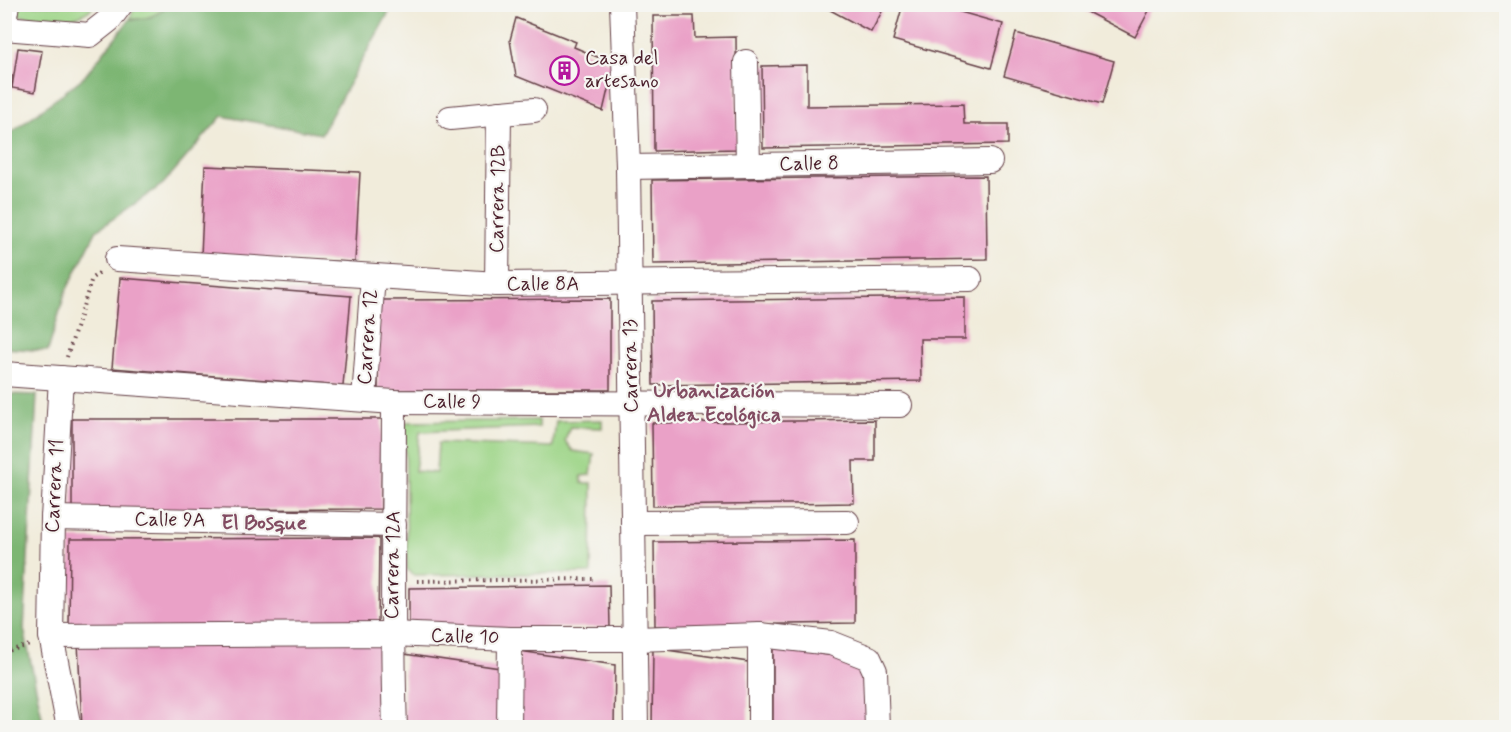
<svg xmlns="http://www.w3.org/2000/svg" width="1511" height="732" font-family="Mynerve,sans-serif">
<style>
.green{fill:#9cd486;stroke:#737a58;stroke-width:1.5}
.forest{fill:#7db673;stroke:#646a4f;stroke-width:1.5}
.building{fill:#eaa1c7}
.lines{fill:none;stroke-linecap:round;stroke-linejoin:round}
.minor-casing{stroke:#633e45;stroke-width:26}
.path{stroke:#633e45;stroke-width:4;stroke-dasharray:1.5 4.5;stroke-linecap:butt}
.minor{stroke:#fff;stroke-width:24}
.labels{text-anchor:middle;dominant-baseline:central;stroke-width:4.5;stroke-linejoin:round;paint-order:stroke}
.poi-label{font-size:20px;fill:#4a1f2b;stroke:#f6f6f2;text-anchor:start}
.street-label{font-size:20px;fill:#4a1f2b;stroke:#f6f6f2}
.neighbourhood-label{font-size:21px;font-weight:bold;fill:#824c62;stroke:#f6f6f2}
</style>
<rect width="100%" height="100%" fill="#f6f6f2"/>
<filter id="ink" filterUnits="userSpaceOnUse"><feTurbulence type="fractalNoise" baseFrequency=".0167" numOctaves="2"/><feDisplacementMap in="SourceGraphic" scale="12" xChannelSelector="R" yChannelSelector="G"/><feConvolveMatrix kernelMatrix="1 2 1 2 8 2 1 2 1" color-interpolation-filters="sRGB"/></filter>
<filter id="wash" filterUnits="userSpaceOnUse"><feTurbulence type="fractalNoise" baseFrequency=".008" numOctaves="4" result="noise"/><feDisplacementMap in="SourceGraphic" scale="24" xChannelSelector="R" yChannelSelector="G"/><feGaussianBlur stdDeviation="1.35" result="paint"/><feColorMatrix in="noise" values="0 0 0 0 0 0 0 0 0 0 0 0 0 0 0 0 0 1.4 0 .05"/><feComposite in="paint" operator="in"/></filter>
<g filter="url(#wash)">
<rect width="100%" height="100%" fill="#f1ecdb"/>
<g class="green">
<path d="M13 5H95C75 28 40 17 12 15Z"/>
<path d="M135 5H169C157 15 146 21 130 19Z"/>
<polygon points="539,420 539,427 420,432 415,471 436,473 438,443 553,447 556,421 602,420 602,428 570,427 565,441 573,451 594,454 591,475 581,476 582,483 592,483 591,573 414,575 407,569 405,422"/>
</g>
<g class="forest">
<path d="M169 5H393L321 134 222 116 163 184 97 230 65 293 48 351 5 348V134L11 133 84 77 130 19C146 21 157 15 169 5Z"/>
<polygon points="5,394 37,395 24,629 44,727 5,727"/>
</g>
<g id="blocks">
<g class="building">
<polygon points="819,4 886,4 871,32"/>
<polygon points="903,4 932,4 1003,24 991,68 893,40"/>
<polygon points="1074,5 1152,5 1135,37"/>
<polygon points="653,16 694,16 695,38 736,37 737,149 654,151"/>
<polygon points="516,18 576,42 574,47 614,64 603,111 516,76 510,40"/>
<polygon points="1016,33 1114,61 1102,104 1004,76"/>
<polygon points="18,48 42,51 35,92 12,88"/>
<polygon points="807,65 807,106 963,104 964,124 1008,124 1008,144 763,148 762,66"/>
<polygon points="4,75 12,76 10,93 4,93"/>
<polygon points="205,166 360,172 355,262 201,256"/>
<polygon points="986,176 987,259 653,264 652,180"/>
<polygon points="120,278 351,296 343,386 112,368"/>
<polygon points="965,297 965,339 920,339 921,381 653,385 652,301"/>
<polygon points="610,299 610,390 378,390 378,300"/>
<polygon points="72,419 382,419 381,509 72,510"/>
<polygon points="875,420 875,461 853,461 854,503 653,506 652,423"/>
<polygon points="379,538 378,629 69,629 70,539"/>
<polygon points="855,540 855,623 655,626 654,542"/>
<polygon points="609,585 610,627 409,630 409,588"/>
<polygon points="388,641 387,728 82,728 78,642"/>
<polygon points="773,647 869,661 869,728 773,728"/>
<polygon points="653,648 748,662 748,728 652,728"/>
<polygon points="519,651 615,665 614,728 519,728"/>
<polygon points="404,654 500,668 500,728 404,728"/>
</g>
</g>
</g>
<g filter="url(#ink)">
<use href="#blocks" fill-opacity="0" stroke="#633e45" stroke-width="1.5"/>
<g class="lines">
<defs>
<g id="minor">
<polyline points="622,4 628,167 636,728"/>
<polyline points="4,23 7,4"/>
<polyline points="4,28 90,35 109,20 121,4"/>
<polyline points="746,62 748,165"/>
<polyline points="450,118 534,110"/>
<polyline points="628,167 990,161"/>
<polyline points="117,259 497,284 970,279"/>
<polyline points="497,284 499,113"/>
<polyline points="4,374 394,402 900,405"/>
<polyline points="61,378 53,518 51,636 69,728"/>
<polyline points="364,399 373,276"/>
<path d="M394 402C394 510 391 619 395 728"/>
<polyline points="53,518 394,525"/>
<polyline points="633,523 847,522"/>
<polyline points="760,635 760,728"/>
<polyline points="51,636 392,634 510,639 635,639 760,635 831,643 869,658 875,671 877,728"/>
<polyline points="509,728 510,639"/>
</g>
</defs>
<use href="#minor" class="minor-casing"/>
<g class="path">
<polyline points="67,357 92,278 99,273"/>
<polyline points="417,581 593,579"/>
<polyline points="4,652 30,645"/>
</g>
<use href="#minor" class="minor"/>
</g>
</g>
<defs>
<symbol id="building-ring" viewBox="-11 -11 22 22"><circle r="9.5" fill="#f6f6f2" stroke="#b5179e" stroke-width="1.5"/><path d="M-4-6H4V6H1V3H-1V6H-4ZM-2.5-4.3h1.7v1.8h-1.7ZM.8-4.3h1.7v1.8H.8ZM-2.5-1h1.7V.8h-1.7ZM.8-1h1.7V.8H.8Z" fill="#b5179e"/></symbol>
</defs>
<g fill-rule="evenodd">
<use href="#building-ring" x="548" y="54" width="33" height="33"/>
</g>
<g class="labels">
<g class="poi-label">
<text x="585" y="58">Casa del<tspan x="585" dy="23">artesano</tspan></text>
</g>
<g class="street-label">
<text transform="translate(809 164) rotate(-1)">Calle 8</text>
<text transform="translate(498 199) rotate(-89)">Carrera 12B</text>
<text x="543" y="284">Calle 8A</text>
<text transform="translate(368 337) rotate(-86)">Carrera 12</text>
<text transform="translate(631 366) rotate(-91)">Carrera 13</text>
<text transform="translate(452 402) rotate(1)">Calle 9</text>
<text transform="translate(55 486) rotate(-87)">Carrera 11</text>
<text transform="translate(170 520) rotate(1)">Calle 9A</text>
<text transform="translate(393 565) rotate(-89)">Carrera 12A</text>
<text transform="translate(465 637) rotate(2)">Calle 10</text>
</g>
<g class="neighbourhood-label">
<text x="714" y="391">Urbanización<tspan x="714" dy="24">Aldea Ecológica</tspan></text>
<text x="264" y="523">El Bosque</text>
</g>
</g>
<rect width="1511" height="732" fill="none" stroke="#f6f6f2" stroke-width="24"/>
</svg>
